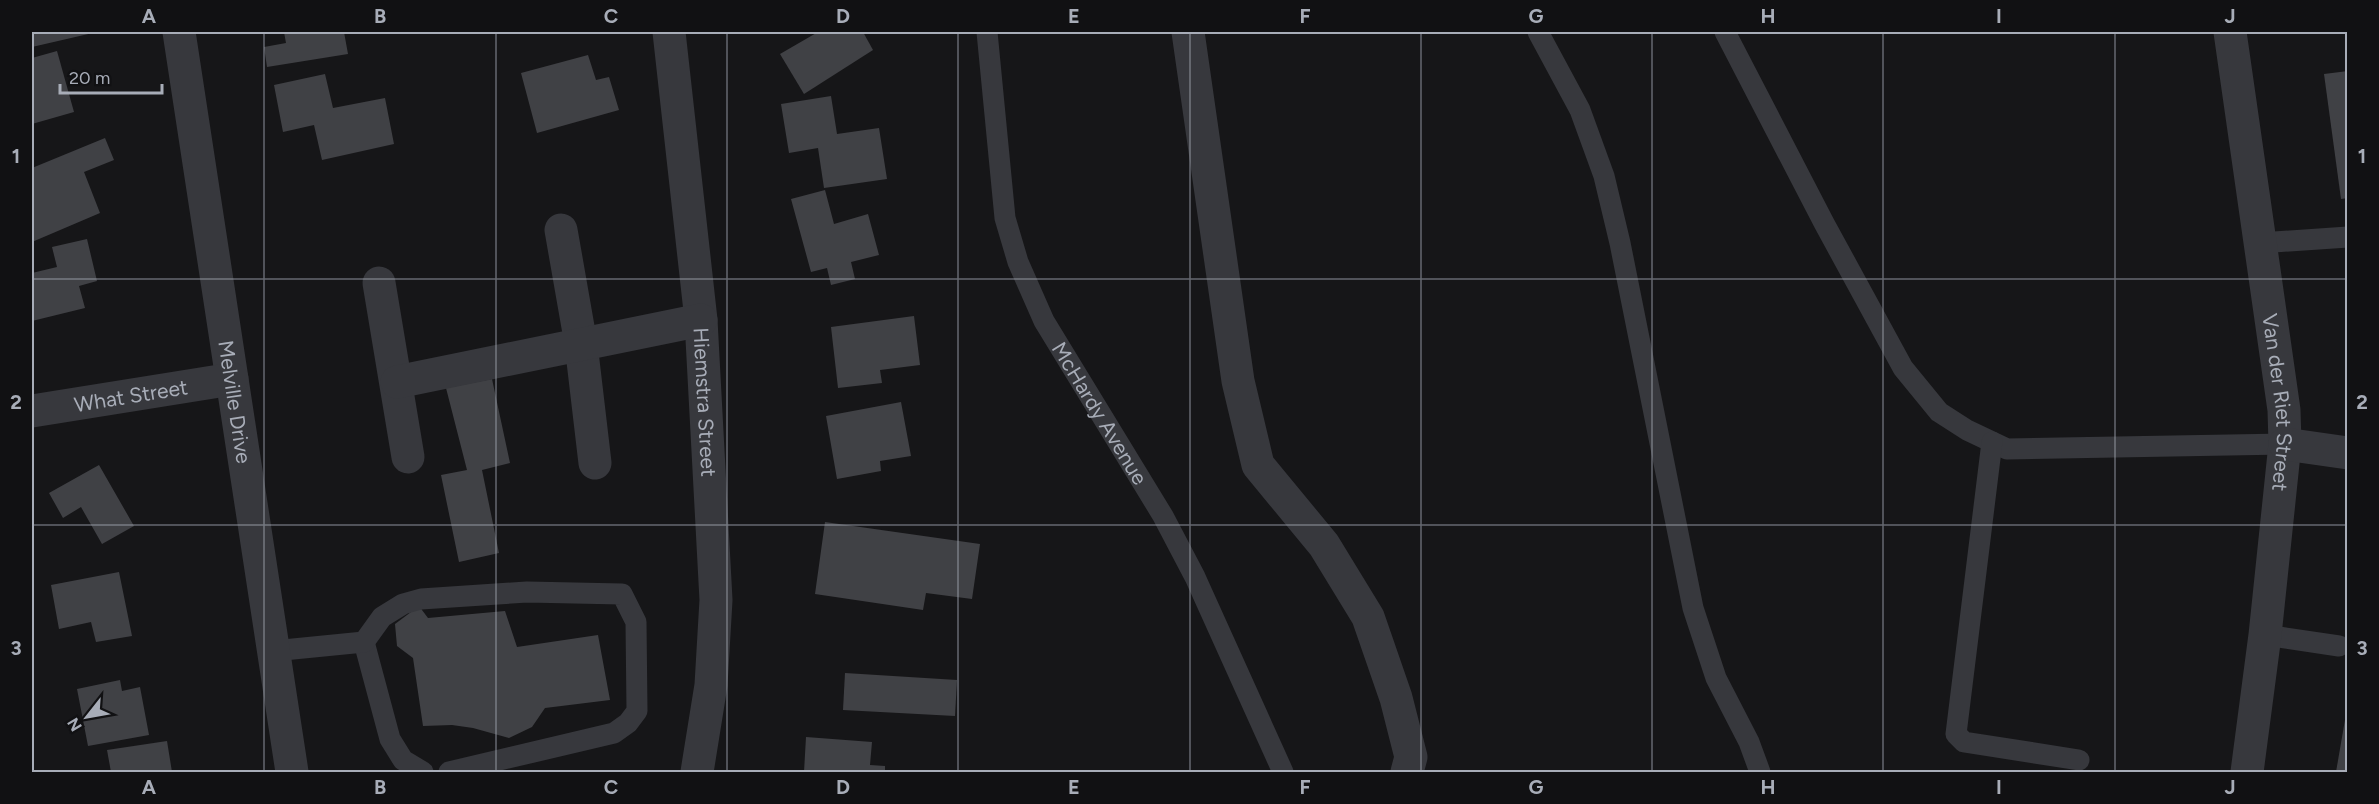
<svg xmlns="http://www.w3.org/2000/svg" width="2379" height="804" font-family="Figtree,sans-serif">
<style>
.building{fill:#404145}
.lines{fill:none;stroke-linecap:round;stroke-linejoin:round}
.service{stroke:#37383d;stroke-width:21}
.minor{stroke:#37383d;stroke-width:33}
.grid{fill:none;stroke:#a8adb8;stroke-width:1.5;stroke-opacity:0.55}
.labels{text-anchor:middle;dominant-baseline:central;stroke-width:4.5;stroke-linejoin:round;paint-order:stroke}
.street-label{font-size:21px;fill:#a8adb8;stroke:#111113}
.neatline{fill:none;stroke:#a8adb8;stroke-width:2}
.grid-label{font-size:20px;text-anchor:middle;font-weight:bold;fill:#a8adb8}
</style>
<rect width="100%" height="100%" fill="#161618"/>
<g class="building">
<polygon points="32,32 97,32 32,47"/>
<polygon points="284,32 344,32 348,54 267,67 264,47 286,43"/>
<polygon points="818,32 863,32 873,50 804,94 780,54"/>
<polygon points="57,51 74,112 32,124 32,58"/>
<polygon points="588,55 596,80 609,77 619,110 537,133 521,73"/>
<polygon points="2348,71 2348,198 2341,199 2324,74"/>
<polygon points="325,74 333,108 385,98 394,144 322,160 314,125 283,132 274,85"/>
<polygon points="831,96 837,134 879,128 887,179 824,188 818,148 789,153 781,104"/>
<polygon points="105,138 114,160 84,172 100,213 32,242 32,168"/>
<polygon points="825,190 834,224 868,214 879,255 851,262 855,279 831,285 827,268 811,272 791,199"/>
<polygon points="87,239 97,281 79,286 85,308 32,321 32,273 57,267 52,247"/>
<polygon points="914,316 920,365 880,370 882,383 838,388 831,327"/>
<polygon points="492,379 510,463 482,470 499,553 459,562 441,475 467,470 446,388"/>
<polygon points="901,402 911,456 880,461 881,471 837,479 826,416"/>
<polygon points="99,465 134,526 102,544 81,507 63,518 49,493"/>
<polygon points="825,522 980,544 972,599 926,593 923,610 815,594"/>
<polygon points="119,572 132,636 96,642 91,622 59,629 51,585"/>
<polygon points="419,606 428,618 505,611 517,647 598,635 610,700 545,708 532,727 509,738 473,728 452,725 423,726 413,658 397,646 395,624"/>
<polygon points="845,673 957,680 955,716 843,710"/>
<polygon points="120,680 122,691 140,687 149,735 88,746 77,689"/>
<polygon points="2346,714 2348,772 2336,772"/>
<polygon points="806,737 872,742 870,765 885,766 885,772 804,772"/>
<polygon points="167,741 172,772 111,772 107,750"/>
</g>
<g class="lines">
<g class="service">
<path id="s1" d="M987 32 1005 218 1018 262 1044 321 1163 516 1195 577 1283 772"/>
<polyline points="1538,32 1580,110 1604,176 1620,243 1693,608 1716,678 1749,742 1760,772"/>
<polyline points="1725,32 1824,223 1903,368 1939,412 1967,430 2007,449 2285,444"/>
<polyline points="2260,243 2348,237"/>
<polyline points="1992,442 1956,734 1964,742 2079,760"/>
<polyline points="2265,635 2339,646"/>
<polyline points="364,642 390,739 403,760 423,772"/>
<polyline points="273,651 364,642 382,617 403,604 421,599 527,592 622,594 636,622 637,711 628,723 614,733 449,772"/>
</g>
<g class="minor">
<path id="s2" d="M179 32 292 772"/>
<path id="s3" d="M669 32 701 320 716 600 711 685 697 772"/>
<polyline points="1188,32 1238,381 1258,465 1324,545 1368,617 1396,698 1411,757 1407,772"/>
<path id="s4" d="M2230 32 2284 410 2285 444 2265 635 2247 772"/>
<polyline points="561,230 581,344 595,463"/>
<polyline points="379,283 408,457"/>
<polyline points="397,382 701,320"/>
<path id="s5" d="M32 411 232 379"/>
<polyline points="2285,444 2348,453"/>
</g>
</g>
<path class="grid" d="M264 32V772M496 32V772M727 32V772M958 32V772M1190 32V772M1421 32V772M1652 32V772M1883 32V772M2115 32V772M32 279H2348M32 525H2348"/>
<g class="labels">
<g class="street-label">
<text stroke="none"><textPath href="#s5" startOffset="100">What Street</textPath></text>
<text stroke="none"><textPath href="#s2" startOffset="374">Melville Drive</textPath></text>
<text stroke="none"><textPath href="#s3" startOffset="372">Hiemstra Street</textPath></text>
<text stroke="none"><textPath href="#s4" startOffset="374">Van der Riet Street</textPath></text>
<text stroke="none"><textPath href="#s1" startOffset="405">McHardy Avenue</textPath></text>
</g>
</g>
<rect width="2379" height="804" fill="none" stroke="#111113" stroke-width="66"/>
<g transform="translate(87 717) rotate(239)" stroke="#111113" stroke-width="4.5" paint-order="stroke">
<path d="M0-4.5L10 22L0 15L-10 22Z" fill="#a8adb8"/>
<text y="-9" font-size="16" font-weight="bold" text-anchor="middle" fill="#a8adb8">N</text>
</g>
<path d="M60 84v9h102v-9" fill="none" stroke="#a8adb8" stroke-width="3"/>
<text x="69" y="84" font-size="18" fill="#a8adb8" stroke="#111113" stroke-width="4.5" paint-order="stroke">20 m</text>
<rect x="33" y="33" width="2313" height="738" class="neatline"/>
<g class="grid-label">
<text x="149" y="23">A</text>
<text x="380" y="23">B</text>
<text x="611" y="23">C</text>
<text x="843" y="23">D</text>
<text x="1074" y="23">E</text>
<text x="1305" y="23">F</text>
<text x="1536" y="23">G</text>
<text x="1768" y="23">H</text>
<text x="1999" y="23">I</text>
<text x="2230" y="23">J</text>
<text x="16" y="163">1</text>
<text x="2362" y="163">1</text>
<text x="16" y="409">2</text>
<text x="2362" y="409">2</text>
<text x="16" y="655">3</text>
<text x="2362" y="655">3</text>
<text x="149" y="794">A</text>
<text x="380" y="794">B</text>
<text x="611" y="794">C</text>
<text x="843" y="794">D</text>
<text x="1074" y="794">E</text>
<text x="1305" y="794">F</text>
<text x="1536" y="794">G</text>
<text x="1768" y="794">H</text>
<text x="1999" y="794">I</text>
<text x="2230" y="794">J</text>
</g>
</svg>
